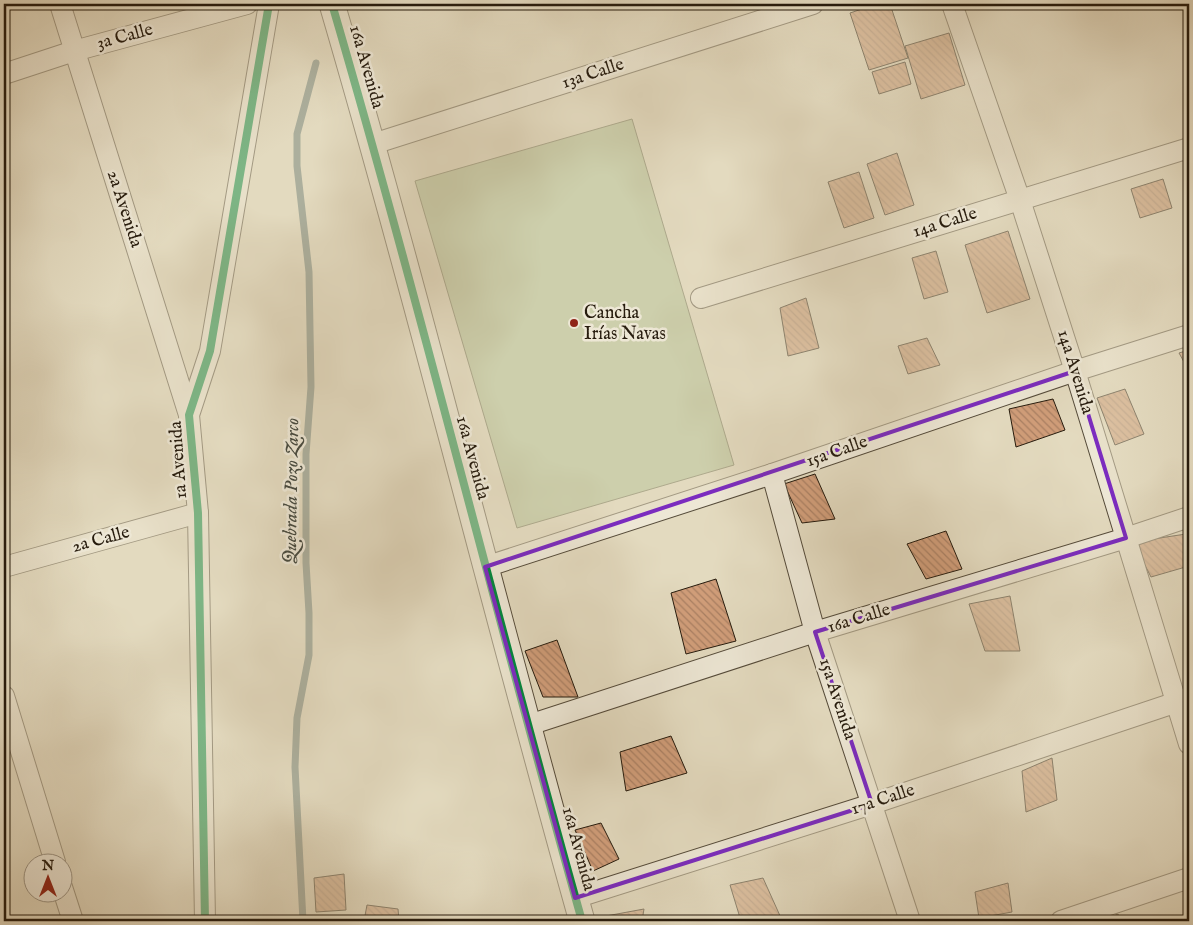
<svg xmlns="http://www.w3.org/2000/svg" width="1193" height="925" font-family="'IM FELL English',serif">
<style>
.pitch{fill:#b2c094;stroke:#6c6e50}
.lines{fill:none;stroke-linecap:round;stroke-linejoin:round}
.stream{stroke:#697a73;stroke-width:7}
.building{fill:url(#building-back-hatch);stroke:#261b0d}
.minor-casing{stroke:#554b3a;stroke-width:22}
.tertiary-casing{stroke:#554b3a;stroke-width:27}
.minor{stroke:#ede7d5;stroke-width:20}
.tertiary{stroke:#ede7d5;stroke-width:25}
.cycleway-casing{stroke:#ede7d5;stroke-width:11}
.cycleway{stroke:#00873e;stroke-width:8}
.marked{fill:none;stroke:#7b2cbf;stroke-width:4;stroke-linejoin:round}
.poi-dot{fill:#8f2418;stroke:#ede7d5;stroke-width:2}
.labels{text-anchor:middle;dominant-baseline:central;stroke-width:5;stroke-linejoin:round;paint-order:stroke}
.street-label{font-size:18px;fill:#261b0d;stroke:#ede7d5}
.poi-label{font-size:18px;fill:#261b0d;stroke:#ede7d5;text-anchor:start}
.water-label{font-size:19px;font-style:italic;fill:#484b40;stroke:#ede7d5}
</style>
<defs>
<pattern id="building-back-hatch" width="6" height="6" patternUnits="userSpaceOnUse" patternTransform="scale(1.25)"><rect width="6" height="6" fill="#d09d79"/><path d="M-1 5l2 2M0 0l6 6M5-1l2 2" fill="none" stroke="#a97f62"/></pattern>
</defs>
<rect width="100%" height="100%" fill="#e3dabf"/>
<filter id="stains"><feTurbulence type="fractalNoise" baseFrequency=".004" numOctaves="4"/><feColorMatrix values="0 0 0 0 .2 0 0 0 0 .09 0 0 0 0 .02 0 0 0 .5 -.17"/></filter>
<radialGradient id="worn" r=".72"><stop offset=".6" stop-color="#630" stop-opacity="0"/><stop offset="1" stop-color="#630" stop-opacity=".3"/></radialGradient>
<polygon class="pitch" points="632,119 734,465 517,528 415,181"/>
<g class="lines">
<polyline class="stream" points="303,921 295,767 297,718 309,655 309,613 306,563 306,454 311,387 309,272 297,166 297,134 316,63"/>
</g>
<g class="building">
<polygon points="877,4 890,4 908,58 869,70 850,13"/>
<polygon points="949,33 965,85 921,99 905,46"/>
<polygon points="905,62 911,84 879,94 872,72"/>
<polygon points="897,153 914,205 885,215 867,164"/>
<polygon points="859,172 874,218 844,228 828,182"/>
<polygon points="1163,179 1172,208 1140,218 1131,189"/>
<polygon points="1008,231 1030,299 987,313 965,245"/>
<polygon points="936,251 948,292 924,299 912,258"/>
<polygon points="806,298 819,348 788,356 780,308"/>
<polygon points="927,338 940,365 908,374 898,346"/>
<polygon points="1189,350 1189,371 1179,353"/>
<polygon points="1125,389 1144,434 1115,445 1097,398"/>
<polygon points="1053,399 1065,430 1016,447 1009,409"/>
<polygon points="815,474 835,519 802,523 784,484"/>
<polygon points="946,531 962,569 926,579 907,544"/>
<polygon points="1186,534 1189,566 1151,577 1133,542"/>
<polygon points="716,579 736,641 686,654 671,593"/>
<polygon points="1010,596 1020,651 985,651 969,604"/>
<polygon points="557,640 578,697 543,697 525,651"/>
<polygon points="671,736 687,773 626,791 620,752"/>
<polygon points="1052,758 1057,800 1026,812 1022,771"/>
<polygon points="601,823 619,859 593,871 575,830"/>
<polygon points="344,874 346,910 316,912 314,878"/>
<polygon points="763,878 781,918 770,921 741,921 730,885"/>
<polygon points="1008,883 1012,912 979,918 975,892"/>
<polygon points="367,905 398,909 399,921 364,921"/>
<polygon points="644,909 642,921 609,921 606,916"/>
<polygon points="1118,914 1121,921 1102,921"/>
</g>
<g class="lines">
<defs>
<g id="minor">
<polyline points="60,4 189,415"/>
<polyline points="952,4 1020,200 1075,371 1189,744"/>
<polyline points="4,74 74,51 247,4"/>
<polyline points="373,144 813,4"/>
<polyline points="701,298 1189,148"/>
<polyline points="772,474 815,632 910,921"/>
<polyline points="4,567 198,513"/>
<polyline points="485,567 772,474 1075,371 1189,335"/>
<polyline points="4,696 55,862"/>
<polyline points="529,725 815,632 1126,538 1189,517"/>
<polyline points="62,887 73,921"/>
<polyline points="575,898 872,804 1189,698"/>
<polyline points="205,921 198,513 189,415 210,351 269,4"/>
<polyline points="1061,921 1189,878"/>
</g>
<path id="tertiary" d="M332 4C421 308 496 616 582 921"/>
</defs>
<use href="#minor" class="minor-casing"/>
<use href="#tertiary" class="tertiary-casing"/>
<use href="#minor" class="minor"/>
<use href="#tertiary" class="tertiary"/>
<defs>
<g id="cycleway">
<path d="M332 4C421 308 496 616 582 921"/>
<polyline points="205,921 198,513 189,415 210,351 269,4"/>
</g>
</defs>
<use href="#cycleway" class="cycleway-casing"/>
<use href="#cycleway" class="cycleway"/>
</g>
<path d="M0 0H1193V925H0ZM1075 371 1126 538 815 632 872 804 575 898 485 567Z" fill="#e3dabf" fill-opacity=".55" fill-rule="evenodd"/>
<path class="marked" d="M1075 371 1126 538 815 632 872 804 575 898 485 567Z"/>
<circle class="poi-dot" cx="574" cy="323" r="5"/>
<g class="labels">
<g class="street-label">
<text transform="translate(125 37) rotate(-15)">3a Calle</text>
<text transform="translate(366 67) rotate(74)">16a Avenida</text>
<text transform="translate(593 74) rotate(-18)">13a Calle</text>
<text transform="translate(124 209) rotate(72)">2a Avenida</text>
<text transform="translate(945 223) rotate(-17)">14a Calle</text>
<text transform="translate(1075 372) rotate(73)">14a Avenida</text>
<text transform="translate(837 452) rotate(-19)">15a Calle</text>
<text transform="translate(472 458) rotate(75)">16a Avenida</text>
<text transform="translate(179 460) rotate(-94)">1a Avenida</text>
<text transform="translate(101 540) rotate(-15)">2a Calle</text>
<text transform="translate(859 619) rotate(-17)">16a Calle</text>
<text transform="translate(837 699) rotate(72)">15a Avenida</text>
<text transform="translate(883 800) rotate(-18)">17a Calle</text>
<text transform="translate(578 849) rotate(75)">16a Avenida</text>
</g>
<g class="poi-label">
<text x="584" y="313">Cancha<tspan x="584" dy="21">Irías Navas</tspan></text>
</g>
<g class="water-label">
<text transform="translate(292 491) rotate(-89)">Quebrada Pozo Zarco</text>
</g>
</g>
<rect width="1193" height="925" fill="none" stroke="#e3dabf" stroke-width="20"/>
<rect x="5" y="5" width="1183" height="915" fill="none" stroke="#261b0d" stroke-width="2.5"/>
<rect x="10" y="10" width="1173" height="905" fill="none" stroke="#261b0d"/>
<g transform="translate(48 878)"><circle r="24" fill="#ede7d5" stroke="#9d9585"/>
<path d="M0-4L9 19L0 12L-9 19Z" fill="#8f2418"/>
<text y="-8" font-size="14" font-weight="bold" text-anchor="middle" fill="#261b0d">N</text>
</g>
<rect width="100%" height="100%" filter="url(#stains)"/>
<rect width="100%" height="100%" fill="url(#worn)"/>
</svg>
